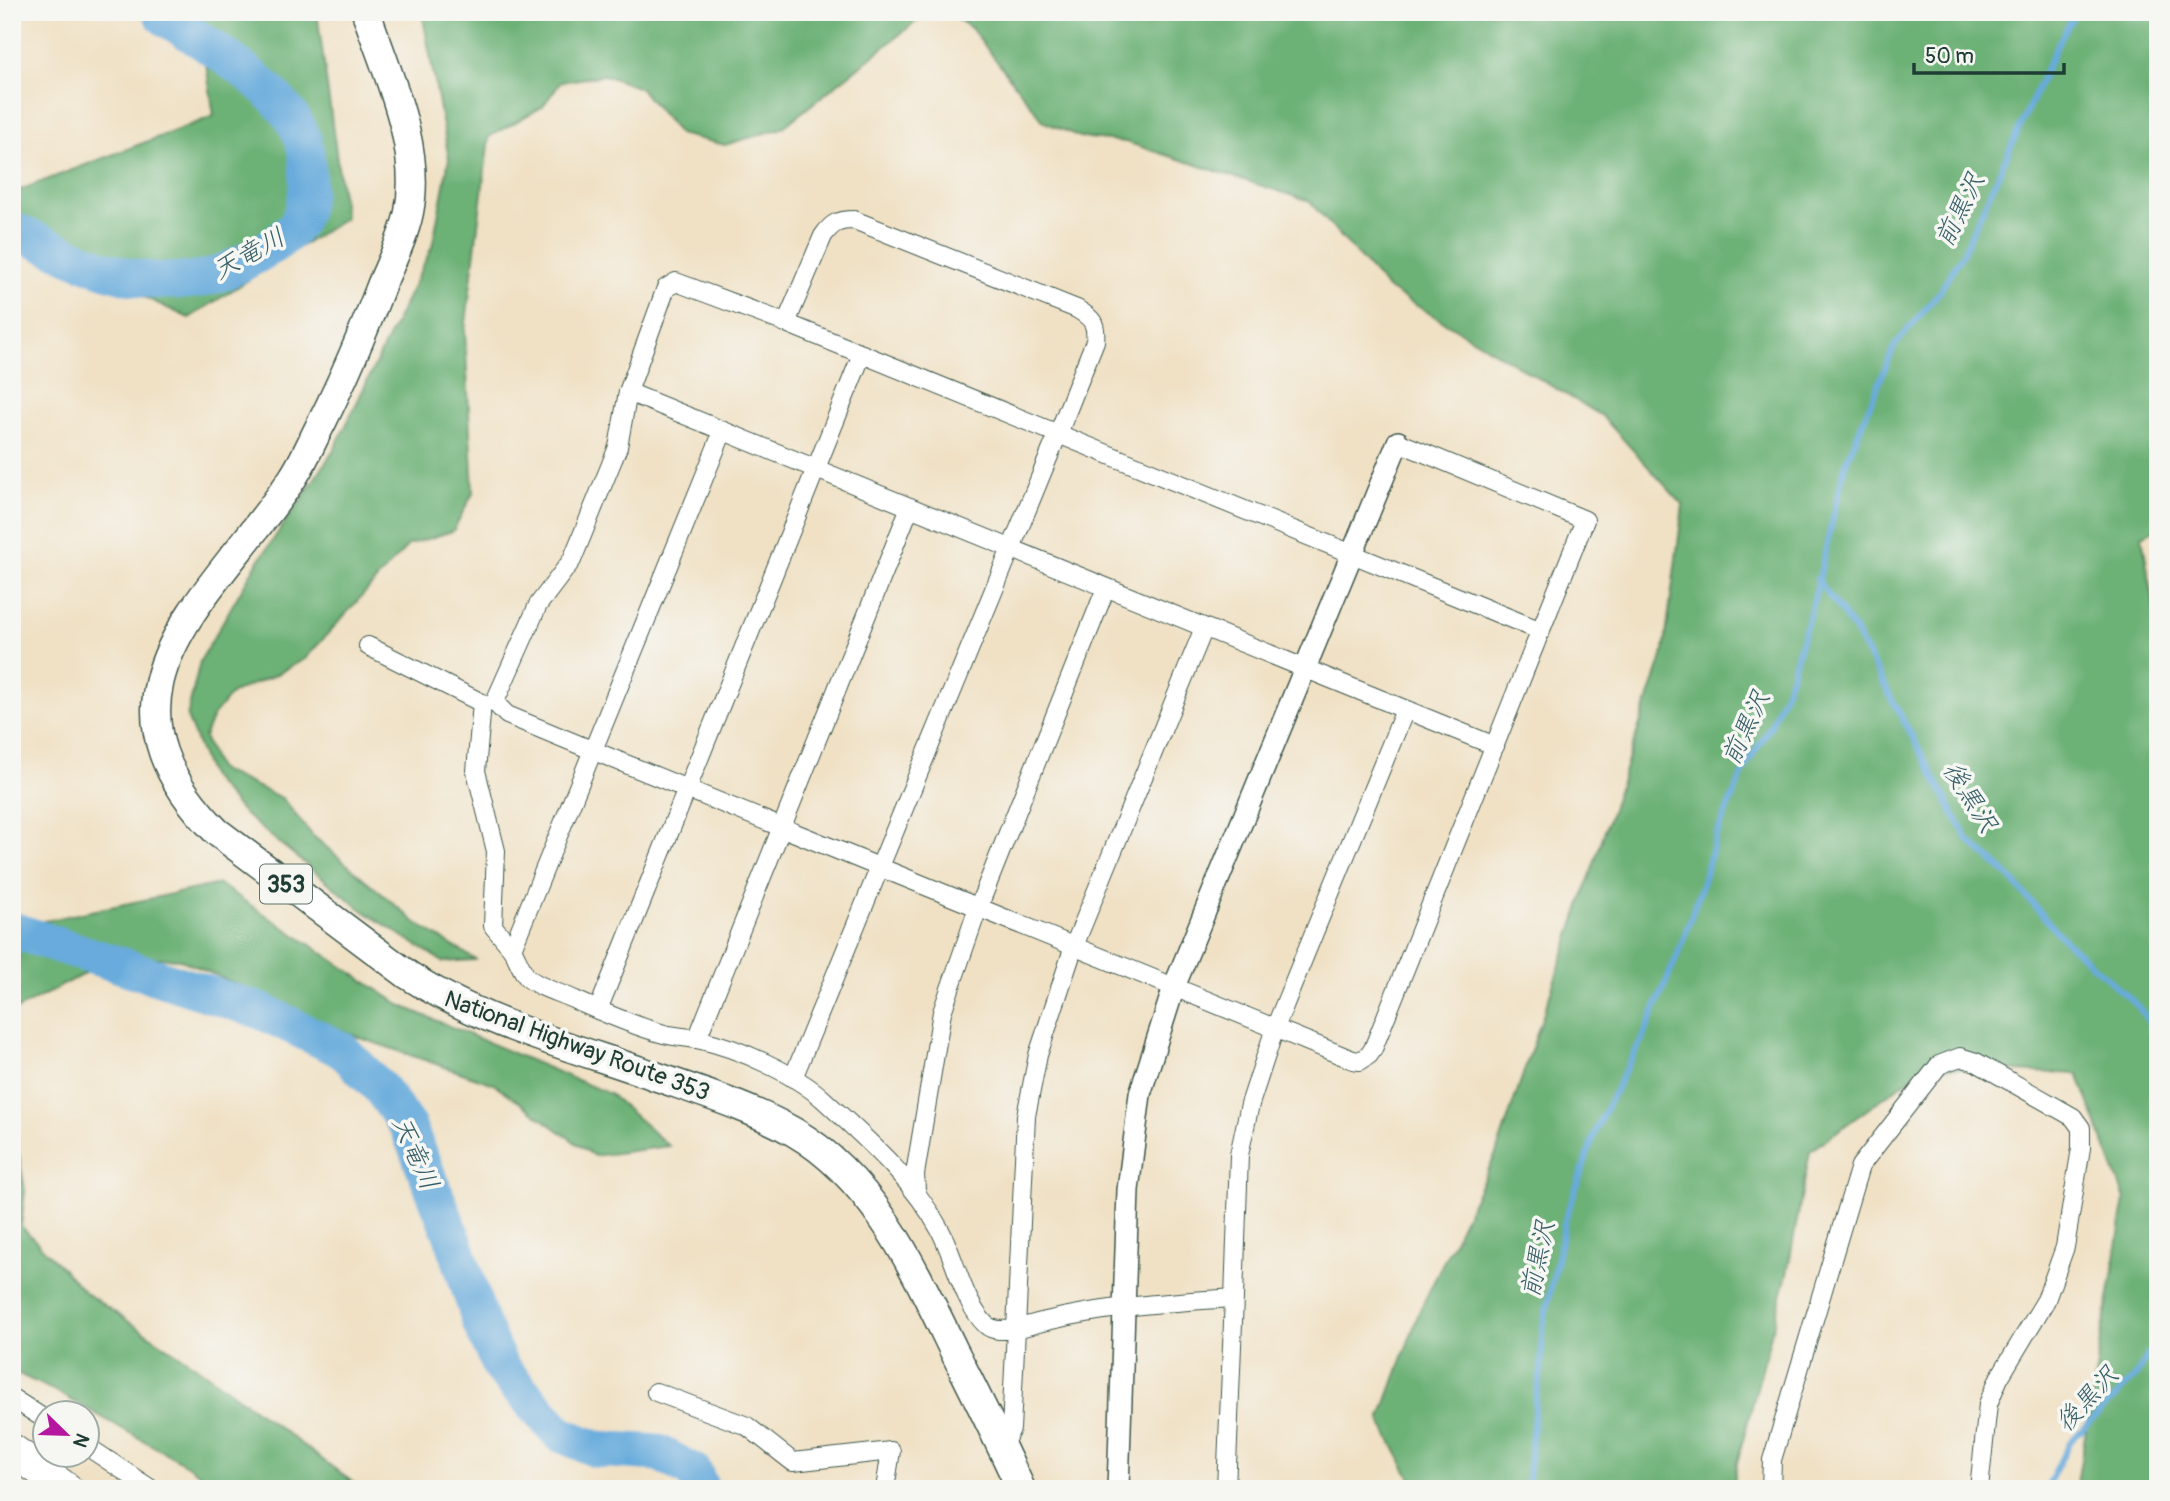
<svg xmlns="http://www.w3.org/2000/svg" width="2170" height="1501" font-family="Pangolin,'Klee One',sans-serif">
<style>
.forest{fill:#6cb176;stroke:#467755;stroke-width:2}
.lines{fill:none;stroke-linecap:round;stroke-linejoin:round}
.stream{stroke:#67abdc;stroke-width:6}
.river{stroke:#67abdc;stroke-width:37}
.minor-casing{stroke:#3e564a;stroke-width:20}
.tertiary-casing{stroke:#3e564a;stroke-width:24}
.trunk-casing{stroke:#3e564a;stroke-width:31}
.motorway-casing{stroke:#3e564a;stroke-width:34}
.minor{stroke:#fff;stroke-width:18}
.tertiary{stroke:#fff;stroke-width:21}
.trunk{stroke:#fff;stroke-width:28}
.motorway{stroke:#fff;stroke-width:32}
.labels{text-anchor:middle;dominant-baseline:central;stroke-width:7;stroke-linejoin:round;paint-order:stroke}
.shield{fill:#f6f6f2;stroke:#60746d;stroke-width:2}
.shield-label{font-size:23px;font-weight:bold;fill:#1f3d34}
.street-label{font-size:24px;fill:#1f3d34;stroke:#f6f6f2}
.water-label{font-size:26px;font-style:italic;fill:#355e66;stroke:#f6f6f2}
</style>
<rect width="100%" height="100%" fill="#f6f6f2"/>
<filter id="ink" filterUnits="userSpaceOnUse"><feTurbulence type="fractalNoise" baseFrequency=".0143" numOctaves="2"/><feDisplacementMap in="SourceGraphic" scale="14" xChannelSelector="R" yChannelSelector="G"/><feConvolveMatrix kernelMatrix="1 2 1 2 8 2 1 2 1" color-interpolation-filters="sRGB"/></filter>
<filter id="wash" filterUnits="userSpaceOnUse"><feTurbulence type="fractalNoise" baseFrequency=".00686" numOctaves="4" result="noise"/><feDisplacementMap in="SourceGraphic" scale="28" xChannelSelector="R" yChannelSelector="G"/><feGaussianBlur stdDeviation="1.57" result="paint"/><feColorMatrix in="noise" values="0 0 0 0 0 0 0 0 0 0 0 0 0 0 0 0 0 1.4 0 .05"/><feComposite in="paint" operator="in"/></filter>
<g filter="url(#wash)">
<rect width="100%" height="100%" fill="#f0e1c5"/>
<g class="forest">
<polygon points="198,12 317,12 345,218 189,318 42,249 12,241 12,193 214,116"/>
<polygon points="422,12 928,12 782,128 725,145 679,134 640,88 604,75 561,82 542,107 489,137 465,331 473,493 453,531 408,545 305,659 275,675 232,693 213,716 204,737 218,769 282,798 312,835 419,925 476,960 443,962 362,910 245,815 210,776 187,717 200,661 254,568 334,450 432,247 449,159"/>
<polygon points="947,12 2154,12 2158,15 2158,528 2142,536 2158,630 2158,1489 2076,1489 2125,1199 2078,1074 1926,1067 1810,1151 1787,1274 1737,1463 1733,1489 1416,1489 1380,1420 1420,1310 1496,1154 1585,891 1664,651 1683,505 1602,416 1387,288 1309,201 1126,142 1080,137 1044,122 971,28"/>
<polygon points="219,884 402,1006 610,1094 669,1146 594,1156 494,1084 355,1036 179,959 118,956 12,1012 12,914 30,924"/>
<polygon points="12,1115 25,1191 21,1226 86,1293 197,1367 362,1489 223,1489 187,1465 53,1390 12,1371"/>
</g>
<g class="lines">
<g class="stream">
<polyline points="1817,579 1855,631 1968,840 2008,875 2063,939 2138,1006 2158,1035"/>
<polyline points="1527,1489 1535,1404 1541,1371 1543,1327 1565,1220 1596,1130 1623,1074 1643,1038 1679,951 1701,888 1716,836 1745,768 1771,725 1790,680 1815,596 1845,465 1894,347 1940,291 1962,255 2057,45 2076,12"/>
<polyline points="2046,1489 2069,1443 2135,1377 2158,1337"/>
</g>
<g class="river">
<path d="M12 230C57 248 104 276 152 280 168 281 190 282 205 278 227 273 278 246 293 229 311 209 311 156 300 132 279 85 205 44 163 16L161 12"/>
<polyline points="12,930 261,1011 342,1050 381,1089 408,1127 454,1241 481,1324 501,1368 560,1434 596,1449 659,1453 694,1472 701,1489"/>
</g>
</g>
</g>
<g filter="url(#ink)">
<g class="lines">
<defs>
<g id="minor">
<path d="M786 323 823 236C832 223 838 220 854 220L1077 309C1092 318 1097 323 1095 341L1058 434 793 1078"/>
<polyline points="628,392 1495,746"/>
<path d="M723 431 512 949C517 957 521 970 527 977 539 988 561 993 575 1000 604 1013 634 1026 664 1034 676 1037 689 1037 701 1040 738 1048 796 1074 824 1100 866 1139 912 1178 940 1230 955 1258 963 1302 986 1325 994 1332 1006 1330 1016 1329L1011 1429 1002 1447"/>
<path d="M1398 442 1585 520C1515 697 1444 873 1373 1049L1369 1055 1360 1061 1353 1060 594 751 507 715 496 704 497 697 538 605 572 560 618 447 628 392 666 288 676 282 786 323 1541 631"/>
<path d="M1204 628 1074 946 1038 1055 1026 1116 1016 1329C1090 1307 1158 1303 1234 1298L1239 1155 1250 1104 1275 1028 1405 710"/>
<polyline points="368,646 482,703 476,771 496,851 493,926 512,949"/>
<polyline points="598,1010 862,354"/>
<polyline points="697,1039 910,507"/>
<polyline points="916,1190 915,1174 942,1012 978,908 1106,588"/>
<polyline points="656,1392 747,1426 793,1462 891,1451 885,1489"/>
<polyline points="12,1398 46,1420"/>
<polyline points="88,1447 151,1489"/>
<polyline points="1226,1489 1234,1298"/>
<polyline points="1771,1489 1772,1460 1860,1166 1939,1065 1960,1057 1976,1062 2073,1117 2081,1128 2081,1148 2065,1247 2046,1300 1999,1378 1988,1404 1979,1489"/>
</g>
<polyline id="tertiary" points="1118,1489 1128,1190 1140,1094 1174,987 1398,442"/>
<path id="trunk" d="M366 12C387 74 422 146 409 212 404 237 391 262 381 286 363 333 344 378 322 422 312 441 304 461 292 479 213 598 76 690 217 832L408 975C482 1023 569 1046 652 1075 700 1092 750 1107 794 1132 875 1179 915 1271 954 1351 977 1397 1000 1442 1021 1489"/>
<polyline id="motorway" points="12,1450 67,1489"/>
</defs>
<use href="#minor" class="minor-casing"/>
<use href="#tertiary" class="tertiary-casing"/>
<use href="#trunk" class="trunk-casing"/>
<use href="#motorway" class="motorway-casing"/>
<use href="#minor" class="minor"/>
<use href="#tertiary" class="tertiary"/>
<use href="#trunk" class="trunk"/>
<use href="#motorway" class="motorway"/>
</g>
</g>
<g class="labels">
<rect class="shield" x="260" y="864.5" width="52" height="39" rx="5"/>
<g class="shield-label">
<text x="286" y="884">353</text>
</g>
<g class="street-label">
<text transform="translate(577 1046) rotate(20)">National Highway Route 353</text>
</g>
<g class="water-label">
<text transform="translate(1960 210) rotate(-64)">前黒沢</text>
<text transform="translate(249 254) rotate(-29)">天竜川</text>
<text transform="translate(1746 728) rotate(-65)">前黒沢</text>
<text transform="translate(1970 797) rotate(58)">後黒沢</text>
<text transform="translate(415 1153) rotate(66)">天竜川</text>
<text transform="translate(1538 1259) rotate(-78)">前黒沢</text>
<text transform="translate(2087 1399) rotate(-47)">後黒沢</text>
</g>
</g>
<rect width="2170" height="1501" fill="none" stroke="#f6f6f2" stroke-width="42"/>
<g transform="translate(66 1434) rotate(113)"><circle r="33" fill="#f6f6f2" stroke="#a0aca6" stroke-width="2"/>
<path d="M0-5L12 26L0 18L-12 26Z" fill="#b5179e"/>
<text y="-10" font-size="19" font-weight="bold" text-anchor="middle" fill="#1f3d34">N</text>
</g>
<path d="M1914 63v10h150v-10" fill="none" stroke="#1f3d34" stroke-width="3.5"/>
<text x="1925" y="63" font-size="21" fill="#1f3d34" stroke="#f6f6f2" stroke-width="5" paint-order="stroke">50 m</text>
</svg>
